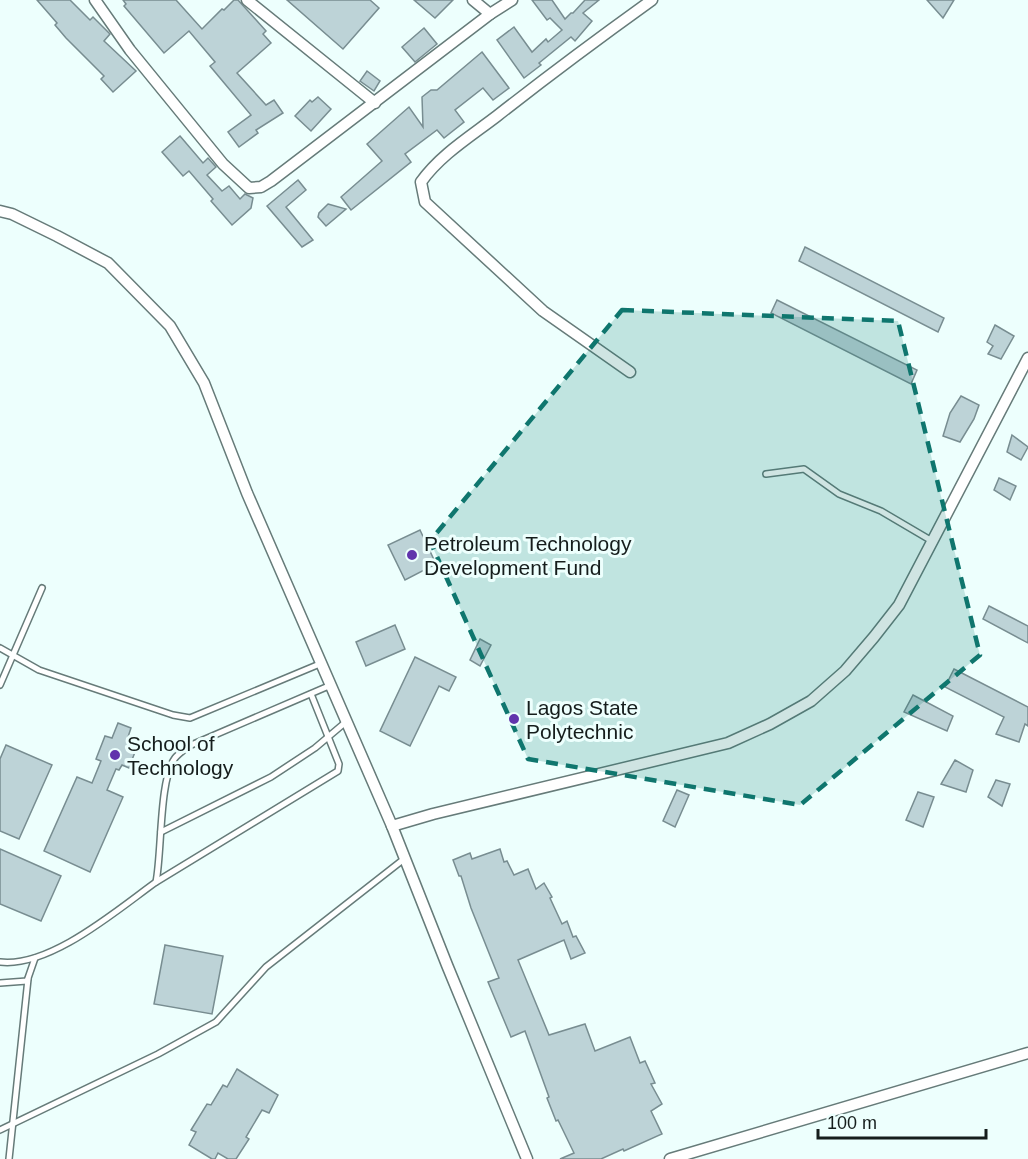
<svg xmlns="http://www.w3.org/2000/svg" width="1028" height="1159" font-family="Helvetica,sans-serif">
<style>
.building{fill:#bdd3d7;stroke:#788d91;stroke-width:1.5}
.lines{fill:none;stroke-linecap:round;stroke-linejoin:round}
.service-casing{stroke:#667b79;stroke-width:8}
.minor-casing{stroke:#667b79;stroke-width:13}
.service{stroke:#fff;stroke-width:5}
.minor{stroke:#fff;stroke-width:10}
.marked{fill:#0f766e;fill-opacity:0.2;stroke:#0f766e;stroke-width:4.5;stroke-dasharray:12 8;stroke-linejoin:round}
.poi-dot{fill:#6134ac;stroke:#edfffd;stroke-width:2}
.labels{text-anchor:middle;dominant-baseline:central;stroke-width:6;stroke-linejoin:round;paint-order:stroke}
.poi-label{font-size:21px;fill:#151d1c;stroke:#edfffd;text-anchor:start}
</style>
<rect width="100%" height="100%" fill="#edfffd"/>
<g class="building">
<polygon points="37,0 70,0 90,20 93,17 110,34 104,41 136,71 113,92 101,79 104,76 66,38 55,25 57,23"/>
<polygon points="123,0 176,0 202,29 222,9 224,10 234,0 238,0 266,31 263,34 271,43 237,73 266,105 274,100 283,113 256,130 258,133 239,147 228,132 251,115 210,66 215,62 189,31 164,53 124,6 126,4"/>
<polygon points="287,0 370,0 379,8 343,49"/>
<polygon points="414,0 453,0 435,18"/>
<polygon points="532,0 552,0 565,19 571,13 573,13 585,0 599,0 583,13 592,21 575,41 571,37 539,63 541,65 524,78 497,40 514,27 532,52 546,39 548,42 562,30 550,18 547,20"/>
<polygon points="927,0 954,0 943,18"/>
<polygon points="424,28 437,44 415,62 402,47"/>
<polygon points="482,52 509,88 493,100 483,88 455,110 464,122 444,138 437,130 405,154 411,162 351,210 341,197 382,161 367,144 409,107 423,127 422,97 431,90 437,90"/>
<polygon points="367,71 380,81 374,91 360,81"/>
<polygon points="318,97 331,109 311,131 295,116 310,100 312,102"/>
<polygon points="180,136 203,163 208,158 216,167 207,175 222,191 229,186 240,199 245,194 253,198 251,208 232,225 211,201 213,199 189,171 183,176 162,152"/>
<polygon points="298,180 306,190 286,207 313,240 302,247 267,206"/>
<polygon points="328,204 346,209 326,226 318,217 319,213"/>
<polygon points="805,247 944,318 938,332 799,261"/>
<polygon points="777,300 917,370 911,384 771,313"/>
<polygon points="995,325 1014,336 1001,359 988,354 993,346 987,342"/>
<polygon points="961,396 979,405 974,419 960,442 943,436 950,413"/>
<polygon points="1012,435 1028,447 1021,460 1007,452"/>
<polygon points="999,478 1016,486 1010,500 994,490"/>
<polygon points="420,530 436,564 405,580 388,545"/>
<polygon points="989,606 1028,626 1028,643 983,619"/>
<polygon points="395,625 405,649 366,666 356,642"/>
<polygon points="480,639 491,645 480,666 470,660"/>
<polygon points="415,657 456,677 449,691 439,686 410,746 380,731"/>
<polygon points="954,669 1028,707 1028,726 1025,724 1019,742 996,734 1004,717 945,687"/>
<polygon points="913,695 953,716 947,731 904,712"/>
<polygon points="118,723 131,728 127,740 131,742 128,749 135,752 129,768 122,765 119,770 116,769 107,790 123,797 90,872 44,851 77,777 92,783 101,761 96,759 105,736 112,738"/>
<polygon points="6,745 52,765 19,839 0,831 0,759"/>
<polygon points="955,760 973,770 966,792 941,784"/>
<polygon points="996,780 1010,784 1002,806 988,797"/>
<polygon points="677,790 689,795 675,827 663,821"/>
<polygon points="918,792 934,797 923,827 906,820"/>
<polygon points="0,849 61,876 41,921 0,904"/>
<polygon points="500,849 504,862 507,861 514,875 528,869 536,889 544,883 552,897 550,898 562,924 567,921 573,937 576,936 585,953 571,959 564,940 518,960 549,1035 585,1024 595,1051 630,1037 640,1063 645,1061 655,1083 651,1084 662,1104 651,1111 662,1134 624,1151 623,1149 601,1159 560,1159 574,1153 558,1120 556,1121 547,1098 549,1097 525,1031 511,1037 488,982 499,978 471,908 461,876 459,876 453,860 470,853 472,859"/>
<polygon points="165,945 223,956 212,1014 154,1004"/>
<polygon points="237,1069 278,1095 269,1113 262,1110 246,1137 249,1139 236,1159 228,1159 218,1153 215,1159 212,1159 189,1145 196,1132 191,1130 207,1104 211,1105 223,1085 227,1087"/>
</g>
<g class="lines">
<defs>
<g id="service">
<polyline points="766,474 804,469 839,494 881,511 932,541"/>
<polyline points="0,648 39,670 173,715 190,718 322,663"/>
<polyline points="0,685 42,588"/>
<polyline points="161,832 271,777 315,748 347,721"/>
<polyline points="156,882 338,771 339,764 311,694"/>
<path d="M0 962C50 968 117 910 156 882 162 853 159 779 175 758 178 754 184 750 189 746L331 685"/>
<polyline points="0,983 27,981 35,958"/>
<polyline points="0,1130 158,1054 216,1022 266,967 404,859"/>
<polyline points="9,1159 28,979"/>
</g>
<g id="minor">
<polyline points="95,0 130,50 223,164 249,188 261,187 271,181 490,14 512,0"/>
<polyline points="247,0 375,103"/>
<polyline points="473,0 490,14"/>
<polyline points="0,211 12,214 57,236 108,263 170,326 204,383 247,493 392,826 447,965 527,1159"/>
<path d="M630 372 543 311 425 202 421 182C440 155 471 136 497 116 548 76 599 38 652 0"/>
<polyline points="392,826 433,814 728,743 770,724 811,701 845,671 874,637 899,605 1028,358"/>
<polyline points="670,1159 1028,1053"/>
</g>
</defs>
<use href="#service" class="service-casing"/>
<use href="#minor" class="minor-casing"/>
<use href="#service" class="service"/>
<use href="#minor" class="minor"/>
</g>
<path class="marked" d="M622 310 898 321 980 655 800 805 528 759 430 541Z"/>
<g class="poi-dot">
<circle cx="412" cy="555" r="6"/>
<circle cx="514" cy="719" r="6"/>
<circle cx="115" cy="755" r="6"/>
</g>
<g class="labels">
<g class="poi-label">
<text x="424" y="543">Petroleum Technology<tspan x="424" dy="24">Development Fund</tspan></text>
<text x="526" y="707">Lagos State<tspan x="526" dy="24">Polytechnic</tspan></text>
<text x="127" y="743">School of<tspan x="127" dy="24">Technology</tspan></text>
</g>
</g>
<path d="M818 1129v9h168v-9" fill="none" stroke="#151d1c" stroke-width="3"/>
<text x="827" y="1129" font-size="18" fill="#151d1c" stroke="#edfffd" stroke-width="4.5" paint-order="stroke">100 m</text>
</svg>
